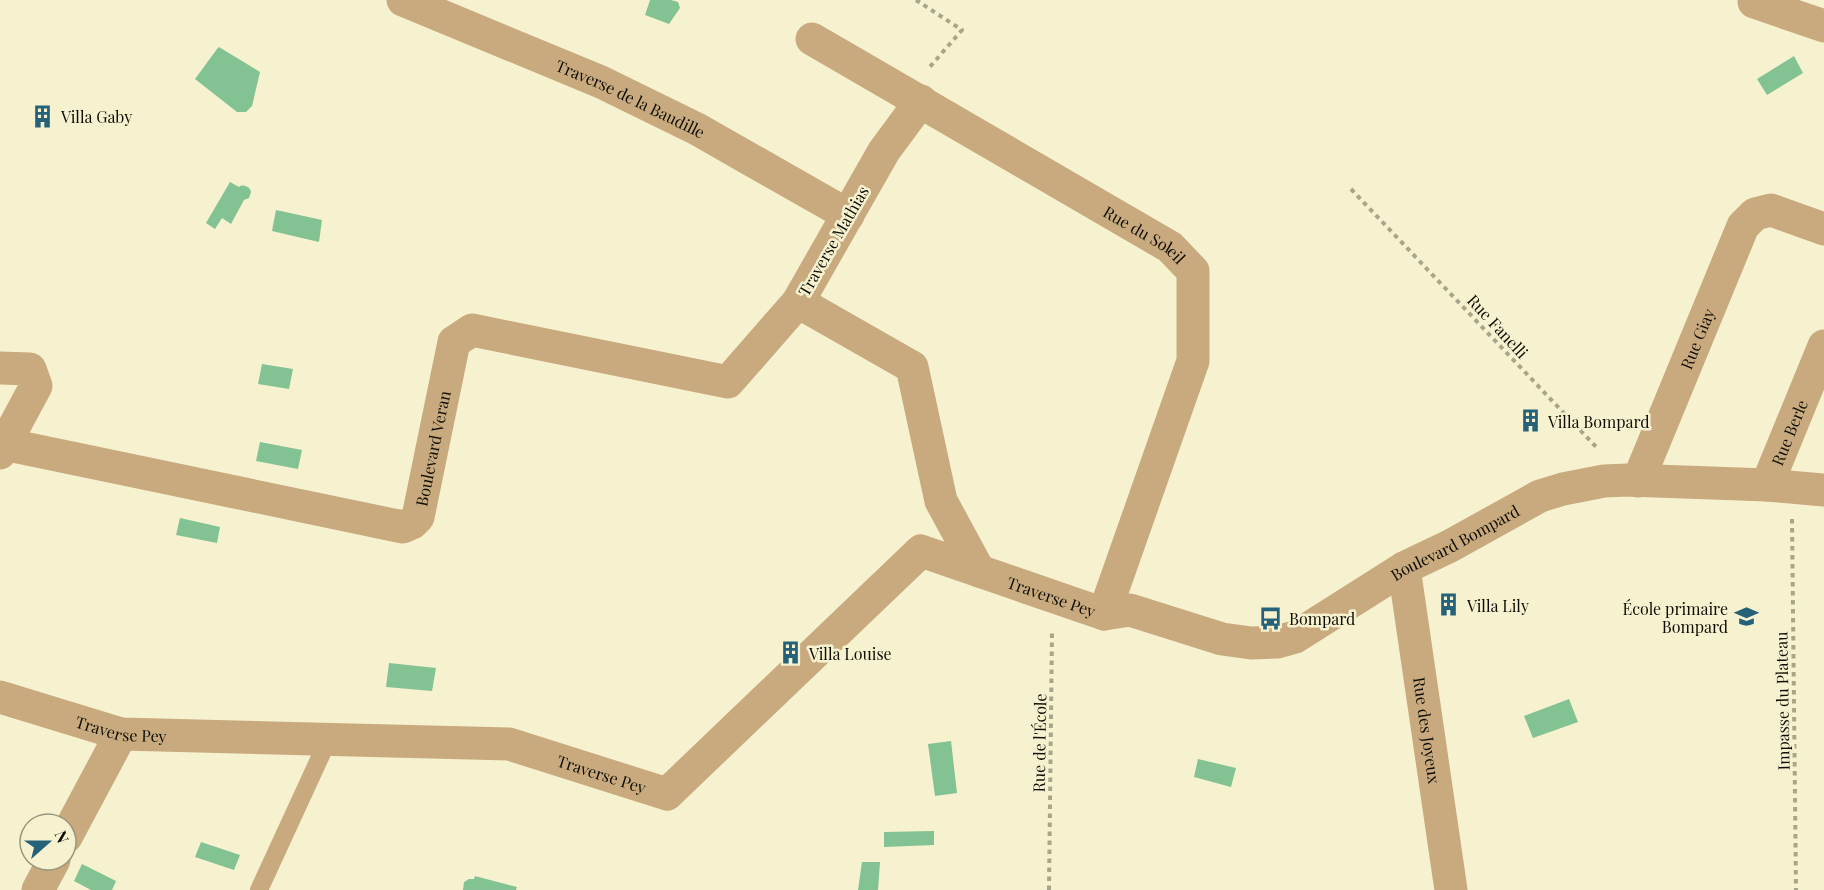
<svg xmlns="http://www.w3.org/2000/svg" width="1824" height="890" font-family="'Playfair Display',serif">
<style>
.water{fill:#83c293}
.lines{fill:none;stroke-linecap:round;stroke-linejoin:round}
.path{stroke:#a8a58b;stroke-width:4;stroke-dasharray:4.5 4.5;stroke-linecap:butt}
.service{stroke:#c8aa7e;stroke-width:18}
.minor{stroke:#c8aa7e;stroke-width:33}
.labels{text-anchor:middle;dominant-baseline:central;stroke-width:5;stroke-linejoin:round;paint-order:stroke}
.street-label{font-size:16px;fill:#0e0d03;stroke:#f6f2d0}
.poi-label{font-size:16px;fill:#0e0d03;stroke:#f6f2d0;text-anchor:start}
</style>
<rect width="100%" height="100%" fill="#f6f2d0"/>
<g class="water">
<polygon points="650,0 671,0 678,2 680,8 669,24 645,15"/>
<polygon points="219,47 260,72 252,106 246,112 237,112 195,79 217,49"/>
<polygon points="1794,56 1803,73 1767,95 1757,79"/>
<path d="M230 182 239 187C242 184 247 186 250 189L251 192 249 198 244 200 231 224 222 218 215 229 206 223Z"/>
<polygon points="276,210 322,220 319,242 272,231"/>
<polygon points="262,364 293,369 289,389 258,384"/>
<polygon points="260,442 302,450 298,469 256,461"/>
<polygon points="180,518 220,527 217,543 176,535"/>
<polygon points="389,663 436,668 432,691 386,687"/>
<polygon points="1569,699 1578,722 1533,738 1524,716"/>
<polygon points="951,741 957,793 935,796 928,744"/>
<polygon points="1198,759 1236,768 1231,787 1194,777"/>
<polygon points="934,831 934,845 884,847 884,832"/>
<polygon points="201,842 240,855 234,870 195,857"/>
<polygon points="862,862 880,862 878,890 858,890"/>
<polygon points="82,864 116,881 112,890 91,890 74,881"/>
<polygon points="475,876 517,887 516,890 463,890 464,882 469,879 474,879"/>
</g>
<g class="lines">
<g class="path">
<polyline points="916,0 962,30 928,69"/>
<polyline points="1351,189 1598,449"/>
<polyline points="1792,519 1796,890"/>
<polyline points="1049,890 1052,631"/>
</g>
<polyline class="service" points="259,890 328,740"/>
<g class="minor">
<path id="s1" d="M403 0 601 82 697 129 848 215"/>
<polyline points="1754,2 1824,26"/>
<path id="s2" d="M812 39 1170 247 1193 271V361L1104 614"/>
<polyline points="921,101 884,151 798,302 912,367 941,501 979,571"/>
<polyline points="0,368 30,369 36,386 0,453"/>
<path id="s3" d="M4 444 403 527 412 523 418 517 454 342 472 330 728 382 798 302"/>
<path id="s4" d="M1638 481 1743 226 1755 214 1771 210 1824 229"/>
<path id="s5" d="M1767 485 1824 346"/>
<path id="s6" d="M1404 568 1451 890"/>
<path id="s7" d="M0 697 121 734 509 744 667 794 921 551 1104 614 1130 610 1222 639 1251 643 1277 642 1295 637 1404 568 1450 546 1540 496 1563 489 1604 481 1628 480 1767 485 1824 490"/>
<polyline points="66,837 121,734"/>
<polyline points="38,890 54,860"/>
</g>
</g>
<defs>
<symbol id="building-bare" viewBox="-9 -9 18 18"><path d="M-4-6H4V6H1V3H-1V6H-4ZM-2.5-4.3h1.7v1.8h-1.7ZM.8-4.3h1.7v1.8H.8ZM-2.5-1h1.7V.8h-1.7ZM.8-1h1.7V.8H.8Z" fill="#256279" stroke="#f6f2d0" stroke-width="2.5" paint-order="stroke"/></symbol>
<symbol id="school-bare" viewBox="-9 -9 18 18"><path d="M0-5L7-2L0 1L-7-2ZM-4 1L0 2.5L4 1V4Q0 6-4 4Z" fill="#256279" stroke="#f6f2d0" stroke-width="2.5" paint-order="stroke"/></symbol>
<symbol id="bus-bare" viewBox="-9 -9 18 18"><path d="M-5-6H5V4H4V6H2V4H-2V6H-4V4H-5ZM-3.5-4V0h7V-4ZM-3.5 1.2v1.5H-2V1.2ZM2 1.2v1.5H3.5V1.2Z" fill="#256279" stroke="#f6f2d0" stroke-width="2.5" paint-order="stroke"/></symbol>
</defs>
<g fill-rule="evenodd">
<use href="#building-bare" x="26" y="100" width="33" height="33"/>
<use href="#building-bare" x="1514" y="404" width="33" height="33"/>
<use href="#building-bare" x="1432" y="588" width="33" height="33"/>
<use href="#school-bare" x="1730" y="600" width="33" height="33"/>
<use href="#bus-bare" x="1254" y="602" width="33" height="33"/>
<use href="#building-bare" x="774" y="636" width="33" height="33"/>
</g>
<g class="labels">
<g class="street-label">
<text stroke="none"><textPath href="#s1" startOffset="248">Traverse de la Baudille</textPath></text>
<text stroke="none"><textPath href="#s2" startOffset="386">Rue du Soleil</textPath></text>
<text transform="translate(833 241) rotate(-60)">Traverse Mathias</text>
<text transform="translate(1498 326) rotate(47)">Rue Fanelli</text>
<text stroke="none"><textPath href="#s4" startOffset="154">Rue Giay</textPath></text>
<text stroke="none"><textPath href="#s5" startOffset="57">Rue Berle</textPath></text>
<text stroke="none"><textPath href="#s3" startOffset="496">Boulevard Veran</textPath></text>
<text stroke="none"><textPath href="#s7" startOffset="1608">Boulevard Bompard</textPath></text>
<text stroke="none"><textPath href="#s7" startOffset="1170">Traverse Pey</textPath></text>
<text transform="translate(1782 701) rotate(-91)">Impasse du Plateau</text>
<text stroke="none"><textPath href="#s7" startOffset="126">Traverse Pey</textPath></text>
<text stroke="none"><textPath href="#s6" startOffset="164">Rue des Joyeux</textPath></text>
<text transform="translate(1039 743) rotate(-89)">Rue de l'École</text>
<text stroke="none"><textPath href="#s7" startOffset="612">Traverse Pey</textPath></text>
</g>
<g class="poi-label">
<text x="61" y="116">Villa Gaby</text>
<text x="1548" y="421">Villa Bompard</text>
<text x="1467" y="605">Villa Lily</text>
<text x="1728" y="608" text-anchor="end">École primaire<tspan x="1728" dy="18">Bompard</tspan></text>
<text x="1289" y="618">Bompard</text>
<text x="809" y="653">Villa Louise</text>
</g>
</g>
<g transform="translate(48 842) rotate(69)"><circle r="28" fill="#f6f2d0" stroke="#99967e" stroke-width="1.5"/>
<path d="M0-4.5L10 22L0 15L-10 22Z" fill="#256279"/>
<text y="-9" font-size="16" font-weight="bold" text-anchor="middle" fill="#0e0d03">N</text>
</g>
</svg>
